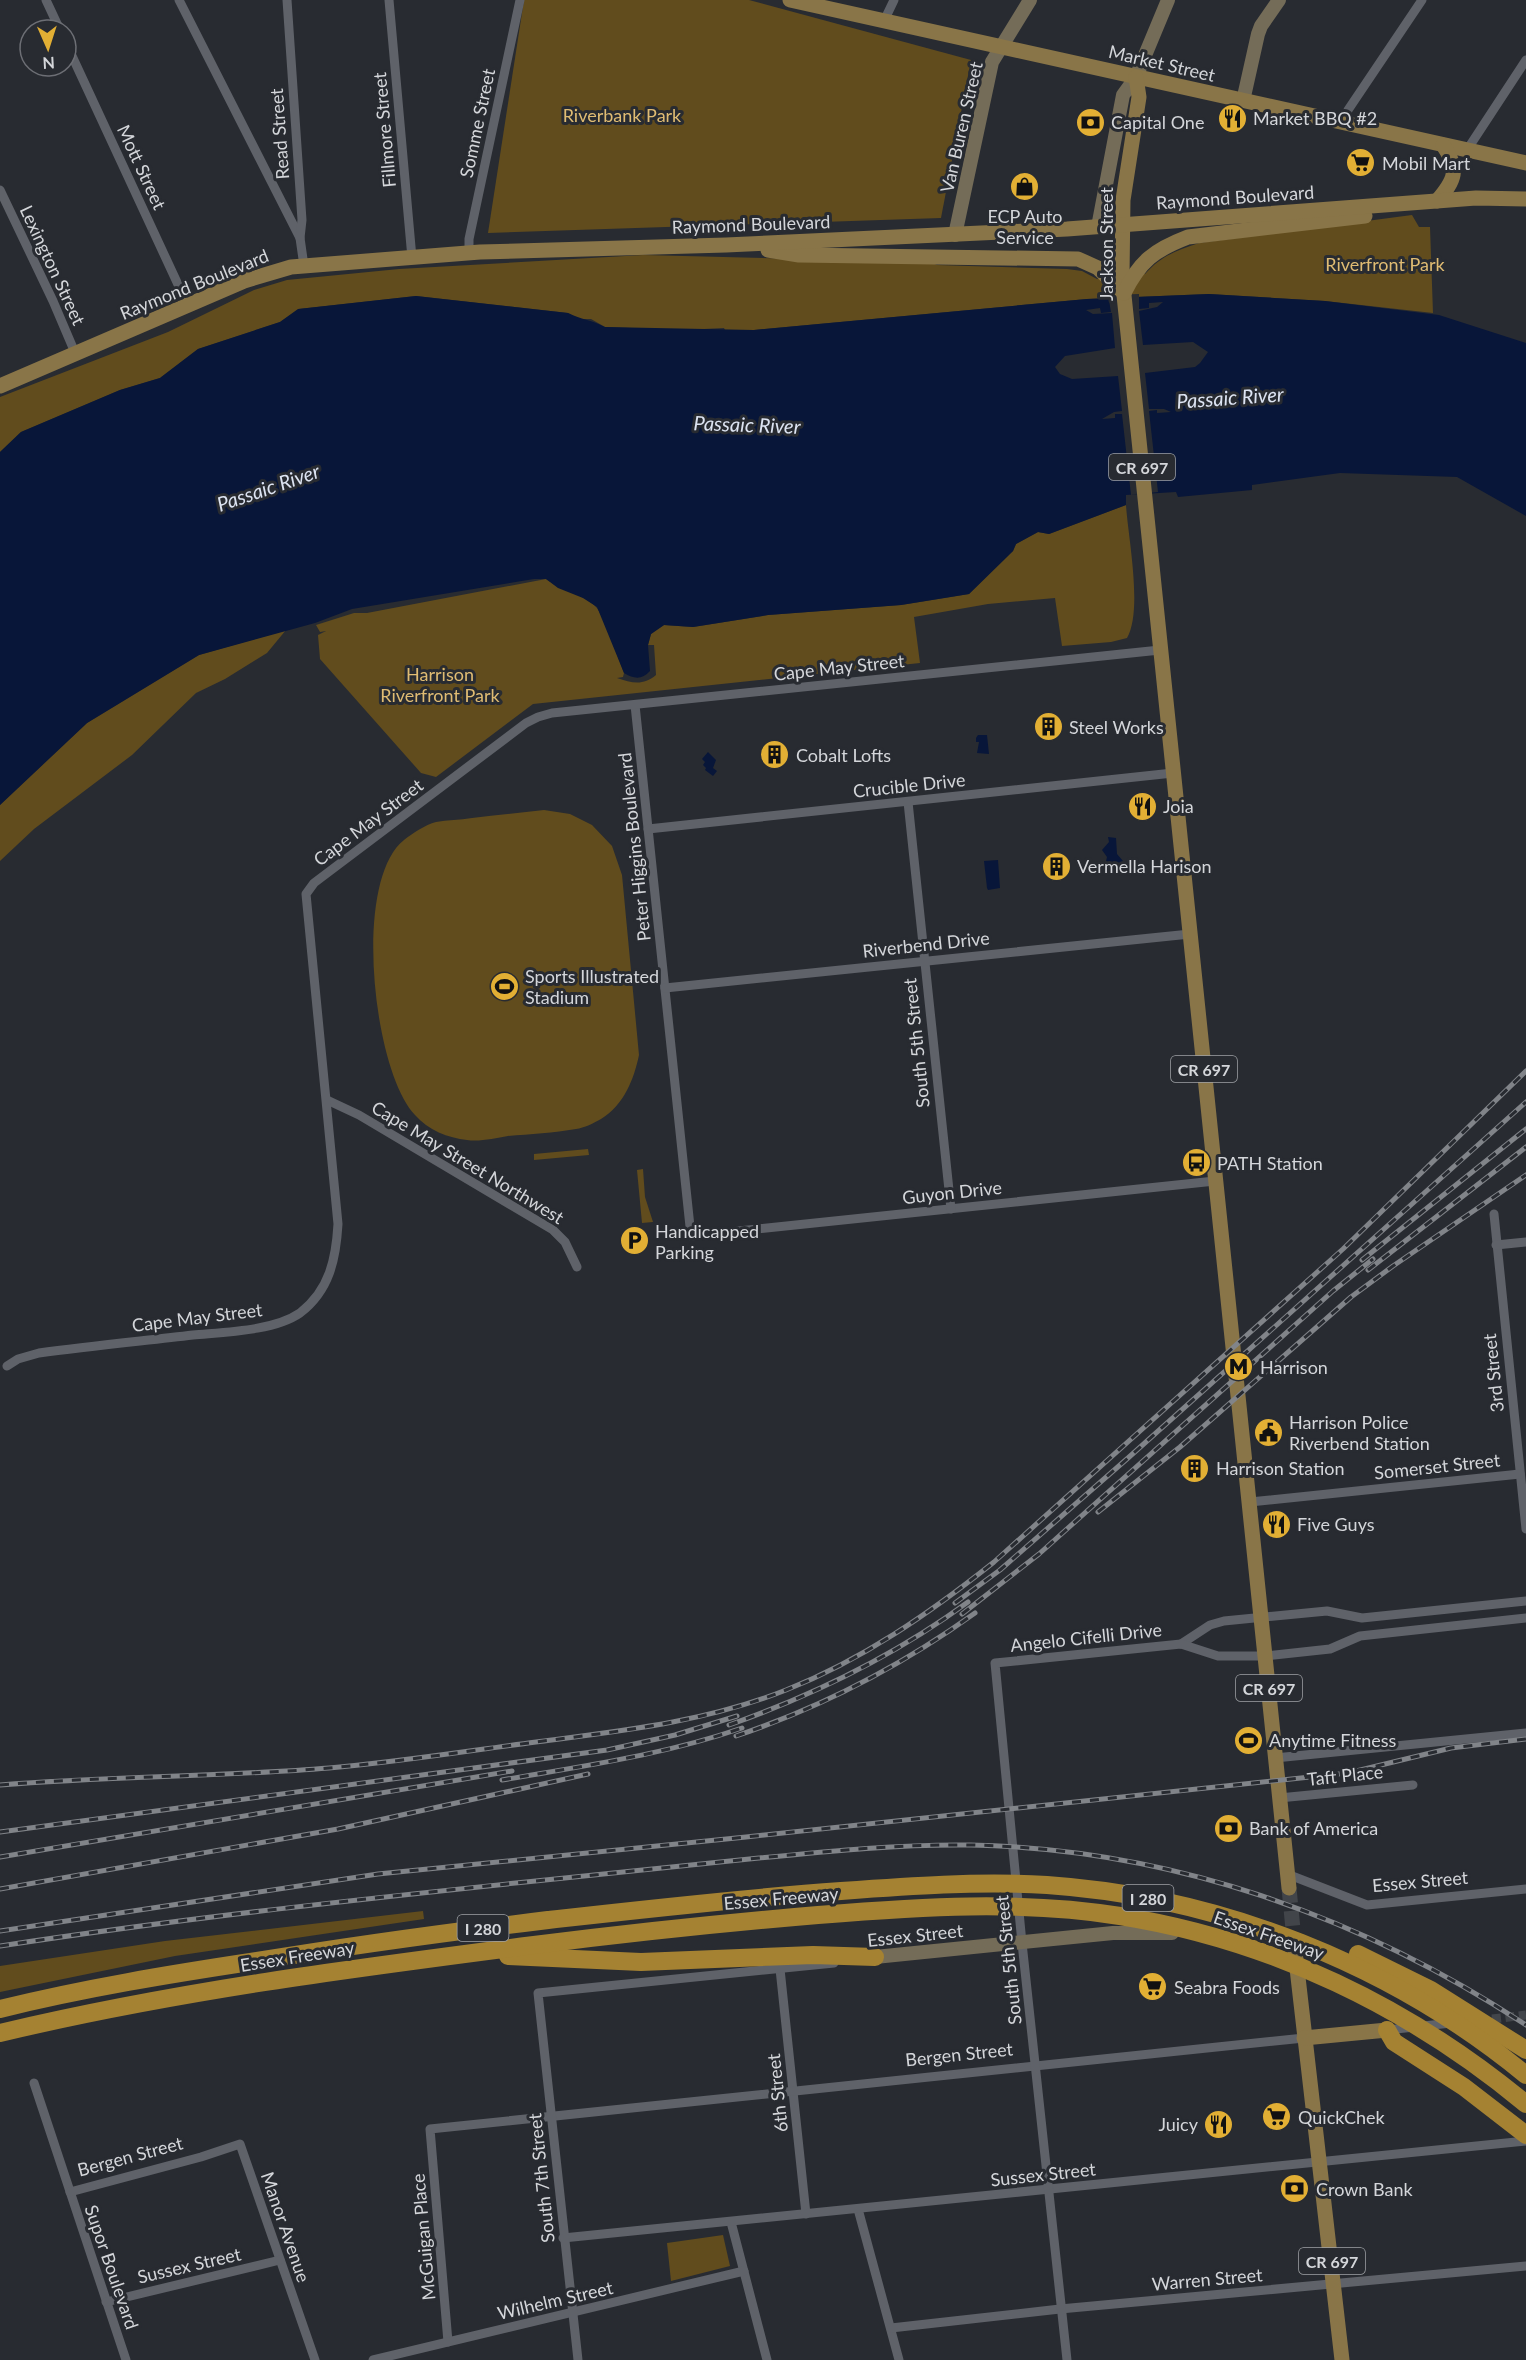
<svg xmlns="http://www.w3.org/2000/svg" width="1526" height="2360" font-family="Lato,sans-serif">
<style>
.green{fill:#614c1d}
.water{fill:#081639}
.pier{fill:#282b31}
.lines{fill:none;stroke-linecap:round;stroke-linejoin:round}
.street-tunnel{stroke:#42454a;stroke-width:9;stroke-dasharray:9 4.5;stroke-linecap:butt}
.primary-tunnel{stroke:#42454a;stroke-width:15;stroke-dasharray:15 8;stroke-linecap:butt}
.street{stroke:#5f6269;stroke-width:9}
.secondary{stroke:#746c58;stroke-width:14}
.primary{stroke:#897548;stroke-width:15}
.highway{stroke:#a58232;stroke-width:18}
.rail-casing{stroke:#818489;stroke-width:5}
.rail{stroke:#282b31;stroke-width:3;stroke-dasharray:9;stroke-linecap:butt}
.labels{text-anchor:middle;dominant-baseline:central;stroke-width:6;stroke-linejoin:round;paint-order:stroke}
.shield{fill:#282b31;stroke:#a0a3a7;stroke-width:1.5}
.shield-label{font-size:16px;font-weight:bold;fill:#d4d6da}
.street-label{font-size:18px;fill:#d4d6da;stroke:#282b31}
.park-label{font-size:18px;fill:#e0bc73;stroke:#282b31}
.poi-label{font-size:18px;fill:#d4d6da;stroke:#282b31;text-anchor:start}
.water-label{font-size:20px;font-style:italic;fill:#dde4f2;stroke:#282b31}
</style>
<rect width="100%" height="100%" fill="#282b31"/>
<g class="green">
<polygon points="524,0 749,0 971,60 941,218 488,233"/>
<path d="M1412 215 1419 227H1430L1433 313 1325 301 1209 294 1087 299 754 330H725L724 328 683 330 605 327 591 319H579L568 313 416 296 299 309 280 322 198 349 160 378 120 390 21 432 0 452V397L168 332 254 290 287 280 399 269 643 255 930 262 937 265 1067 269 1082 271 1097 279 1145 274C1161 256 1177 250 1199 243Z"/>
<path d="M1126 505C1128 537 1143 610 1127 638L1111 642 1062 646 1055 598 988 604 914 617 920 663 533 704 436 777 421 773 320 659 318 635 326 631 320 632 316 625 354 613H367L546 579C561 590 585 595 596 607 603 614 619 660 624 673L623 677 617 678C632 683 643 686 656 675L654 645H648L651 634 664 625 693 627 768 615 901 605 969 594 1013 551 1016 544 1038 532 1049 534Z"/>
<polygon points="286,630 267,653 225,679 196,693 132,755 34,829 0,861 0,805 87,723 199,655"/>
<path d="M544 810 570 814 592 825 612 846 622 875 639 1055C634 1079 624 1105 601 1119 594 1123 584 1128 576 1129 554 1133 530 1134 508 1136 495 1138 480 1142 467 1140 448 1138 428 1130 415 1115 373 1071 352 881 404 840 413 833 425 825 436 822 447 820 460 820 472 818 496 815 520 813 544 810Z"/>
<polygon points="588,1149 589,1155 534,1160 534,1154"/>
<polygon points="643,1169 645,1197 653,1222 642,1223 637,1170"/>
<polygon points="423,1911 424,1919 175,1956 0,1992 0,1966 165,1941"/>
<polygon points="723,2235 730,2266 671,2281 667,2243"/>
</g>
<g class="water">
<path d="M1209 294 1325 301 1439 315 1526 343V516L1457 477 1340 473 1252 485V490L1178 497 1176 492 1126 495V505L1049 534 1038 532 1016 544 1013 551 969 594 901 605 768 615 693 627 664 625 651 634 648 645 650 671C642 680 634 679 624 673L597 607 583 598 558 588 546 579H534L352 609 315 623 199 655 87 723 0 805V452L21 432 120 390 160 378 198 349 280 322 298 309 416 296 568 313C582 320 590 319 605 327L754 330 1087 299Z"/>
<polygon points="978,735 987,735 989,754 977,753 979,742 976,742 976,738"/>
<polygon points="708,752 716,760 713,768 717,771 713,776 705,770 706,768 703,765 705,762 702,759"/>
<polygon points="1108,837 1116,838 1117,854 1123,861 1109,871 1105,866 1107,857 1102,850 1109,842"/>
<polygon points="998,860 1000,888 988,890 987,888 984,861"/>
</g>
<polygon class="pier" points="1139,294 1139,309 1149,308 1149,303 1163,302 1157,307 1139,311 1143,345 1193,342 1208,352 1200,363 1195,367 1145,373 1149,409 1164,409 1171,412 1157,413 1157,410 1149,411 1158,492 1131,495 1122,414 1115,414 1115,418 1102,419 1114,412 1122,411 1118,376 1072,379 1060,374 1055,367 1065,356 1115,348 1112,313 1093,314 1086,310 1100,308 1101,313 1111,312 1108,295"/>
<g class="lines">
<polyline class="street-tunnel" points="1492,2019 1526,2015"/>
<polyline class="primary-tunnel" points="1289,1888 1295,1950"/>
<g class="street">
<polyline points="46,0 60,30"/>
<polyline points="179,0 300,238"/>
<polyline points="287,0 302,220 300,238 304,266"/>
<polyline points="389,0 412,258"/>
<polyline points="884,21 894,0"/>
<polyline points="66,43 188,306"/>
<polyline points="1345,123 1348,110 1422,0"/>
<polyline points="1467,150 1526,60"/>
<polyline points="0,190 53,301 76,355"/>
<polyline points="469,253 469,239 520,0"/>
<polyline points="635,705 691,1236 1215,1181"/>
<polyline points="908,802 951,1209"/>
<polyline points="648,829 1173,773"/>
<polyline points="665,988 1190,934"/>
<polyline points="327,1100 359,1115 553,1230 565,1242 577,1267"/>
<polyline points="1494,1214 1526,1529"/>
<polyline points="1496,1245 1526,1242"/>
<path d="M7 1366 18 1359 39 1353C90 1346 142 1341 193 1335 225 1332 274 1331 300 1313 330 1290 336 1258 338 1224L306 894 314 883 526 723 538 717 552 713 1160 650"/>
<polyline points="1250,1502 1520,1474"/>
<polyline points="1181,1644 1210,1625 1224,1621 1327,1611 1362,1618 1526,1601"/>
<polyline points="1275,1758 1526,1733"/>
<polyline points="1279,1798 1413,1785"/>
<polyline points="1287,1874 1367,1905 1526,1889"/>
<polyline points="780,1969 806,2214"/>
<polyline points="1387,2030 1451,2023"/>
<polyline points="34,2083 126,2360"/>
<polyline points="70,2192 201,2157 240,2144 315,2360"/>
<polyline points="858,2209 899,2360"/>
<polyline points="731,2222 767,2360"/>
<polyline points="563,2238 1526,2141"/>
<polyline points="106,2302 280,2260"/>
<polyline points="891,2328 1060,2309 1526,2266"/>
<polyline points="448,2342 430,2129 1304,2038"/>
<polyline points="373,2360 744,2271"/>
<polyline points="578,2360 538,1993 834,1963"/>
<polyline points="1067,2360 1022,1943 995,1663 1181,1644 1218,1656 1265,1656 1330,1649 1360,1636 1526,1618"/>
</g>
<g class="secondary">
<polyline points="1243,101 1258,34 1261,26 1279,0"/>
<polyline points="1098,227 1123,95 1136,77 1168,0"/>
<polyline points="955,235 992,62 1030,0"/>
<polyline points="875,1957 1113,1933 1172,1933"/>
</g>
<g class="primary">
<polyline points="790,0 1526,163"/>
<polyline points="1136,77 1139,97 1123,200 1122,276 1289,1888"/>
<path d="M1437 201C1455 180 1460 170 1443 145"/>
<polyline points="768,250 799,255 1078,259 1098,268 1124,293"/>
<path d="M1124 293C1140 261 1154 250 1188 237L1365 216"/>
<polyline points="0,386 244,281 291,267 480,252 726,245 1067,229 1476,198 1526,199"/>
<polyline points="1295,1951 1342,2360"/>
<polyline points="1304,2038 1387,2030"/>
</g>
<g class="highway">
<polyline points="1358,1954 1431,1990 1526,2050"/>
<polyline points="508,1956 641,1962 813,1955 875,1957"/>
<path d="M0 2009C85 1988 171 1974 257 1961 354 1945 451 1932 548 1920 646 1909 743 1898 841 1891 909 1886 978 1881 1047 1885 1221 1897 1391 1964 1526 2075"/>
<polyline points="1387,2030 1394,2042 1464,2087 1526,2135"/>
<path d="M0 2033C176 1991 355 1968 534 1945 628 1933 723 1923 818 1915 919 1907 1020 1900 1120 1916 1271 1940 1409 2007 1526 2104"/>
</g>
<defs>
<g id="rail">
<polyline points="1362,1260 1526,1129"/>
<polyline points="1368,1270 1526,1147"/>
<polyline points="1098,1512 1180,1447 1351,1297 1393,1266 1526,1175"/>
<polyline points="955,1603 1000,1570 1128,1458 1526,1102"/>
<polyline points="962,1614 1039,1554 1333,1291 1373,1259"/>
<path d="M729 1725C814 1695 894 1656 968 1602"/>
<path d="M736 1736C822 1707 901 1666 975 1613"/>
<path d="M502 1780C583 1766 664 1755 742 1728"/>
<path d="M0 1785C109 1776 219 1777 329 1768 398 1762 467 1751 536 1742 621 1731 706 1722 786 1690 862 1660 930 1613 994 1562L1343 1249 1526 1071"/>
<polyline points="0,1832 607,1750 675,1735 737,1716"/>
<polyline points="0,1857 512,1771"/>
<polyline points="0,1889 338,1829 588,1774"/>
<polyline points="0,1931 378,1874 746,1837 1348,1773 1451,1748 1526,1739"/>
<path d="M0 1946C184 1918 370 1898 555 1879 623 1872 691 1865 759 1858 830 1851 900 1844 971 1845 1171 1849 1360 1916 1526 2025"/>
</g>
</defs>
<use href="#rail" class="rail-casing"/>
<use href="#rail" class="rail"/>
</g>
<defs>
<symbol id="restaurant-disc" viewBox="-11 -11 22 22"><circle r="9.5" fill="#e2af34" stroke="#282b31"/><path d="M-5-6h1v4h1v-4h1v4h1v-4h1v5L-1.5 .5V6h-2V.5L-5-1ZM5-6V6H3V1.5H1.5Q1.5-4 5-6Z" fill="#111"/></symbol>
<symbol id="bank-disc" viewBox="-11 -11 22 22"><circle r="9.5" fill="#e2af34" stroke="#282b31"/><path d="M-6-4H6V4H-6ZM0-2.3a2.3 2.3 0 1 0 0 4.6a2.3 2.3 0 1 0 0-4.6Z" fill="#111"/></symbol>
<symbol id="supermarket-disc" viewBox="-11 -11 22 22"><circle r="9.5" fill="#e2af34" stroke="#282b31"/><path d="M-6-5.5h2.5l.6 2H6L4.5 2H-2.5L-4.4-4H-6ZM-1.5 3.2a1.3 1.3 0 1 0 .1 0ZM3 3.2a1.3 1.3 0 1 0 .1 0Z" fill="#111"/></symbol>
<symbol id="shop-disc" viewBox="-11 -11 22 22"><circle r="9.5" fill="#e2af34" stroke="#282b31"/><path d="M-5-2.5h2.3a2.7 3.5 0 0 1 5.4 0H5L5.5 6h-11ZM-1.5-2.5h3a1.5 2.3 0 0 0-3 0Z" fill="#111"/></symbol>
<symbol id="building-disc" viewBox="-11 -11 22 22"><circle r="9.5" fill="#e2af34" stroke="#282b31"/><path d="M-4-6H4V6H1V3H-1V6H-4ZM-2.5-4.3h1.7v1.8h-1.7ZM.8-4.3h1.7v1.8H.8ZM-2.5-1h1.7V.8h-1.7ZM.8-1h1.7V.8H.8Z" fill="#111"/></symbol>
<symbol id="stadium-disc" viewBox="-11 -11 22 22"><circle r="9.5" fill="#e2af34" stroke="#282b31"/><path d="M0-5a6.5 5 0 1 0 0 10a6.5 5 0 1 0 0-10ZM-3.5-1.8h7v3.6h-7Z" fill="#111"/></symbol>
<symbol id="bus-disc" viewBox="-11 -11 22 22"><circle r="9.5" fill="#e2af34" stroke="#282b31"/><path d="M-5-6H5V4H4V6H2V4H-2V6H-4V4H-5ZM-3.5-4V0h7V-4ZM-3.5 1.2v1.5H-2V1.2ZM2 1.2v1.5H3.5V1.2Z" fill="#111"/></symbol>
<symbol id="parking-disc" viewBox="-11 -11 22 22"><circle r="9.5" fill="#e2af34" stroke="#282b31"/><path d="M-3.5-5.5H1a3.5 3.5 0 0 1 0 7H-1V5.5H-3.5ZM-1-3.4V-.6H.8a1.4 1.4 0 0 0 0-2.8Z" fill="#111"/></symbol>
<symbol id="metro-disc" viewBox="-11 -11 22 22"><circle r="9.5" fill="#e2af34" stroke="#282b31"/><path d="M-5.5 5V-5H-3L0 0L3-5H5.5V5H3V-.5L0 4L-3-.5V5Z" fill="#111"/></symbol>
<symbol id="civic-disc" viewBox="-11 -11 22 22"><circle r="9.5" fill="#e2af34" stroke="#282b31"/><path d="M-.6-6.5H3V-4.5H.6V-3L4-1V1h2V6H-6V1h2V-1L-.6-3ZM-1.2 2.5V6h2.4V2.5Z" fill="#111"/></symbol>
</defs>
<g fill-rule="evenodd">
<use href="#restaurant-disc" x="1216" y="102" width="33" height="33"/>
<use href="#bank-disc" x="1074" y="106" width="33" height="33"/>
<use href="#supermarket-disc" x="1344" y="146" width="33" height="33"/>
<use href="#shop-disc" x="1008" y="170" width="33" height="33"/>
<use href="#building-disc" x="1032" y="710" width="33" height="33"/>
<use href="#building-disc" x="758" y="738" width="33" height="33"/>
<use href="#restaurant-disc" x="1126" y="790" width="33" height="33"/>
<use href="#building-disc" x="1040" y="850" width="33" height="33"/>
<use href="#stadium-disc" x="488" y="970" width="33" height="33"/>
<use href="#bus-disc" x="1180" y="1146" width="33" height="33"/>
<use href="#parking-disc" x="618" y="1224" width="33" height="33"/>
<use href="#metro-disc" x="1222" y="1350" width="33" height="33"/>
<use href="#civic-disc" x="1252" y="1416" width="33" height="33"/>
<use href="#building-disc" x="1178" y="1452" width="33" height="33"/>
<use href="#restaurant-disc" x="1260" y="1508" width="33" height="33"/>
<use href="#stadium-disc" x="1232" y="1724" width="33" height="33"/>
<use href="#bank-disc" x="1212" y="1812" width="33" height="33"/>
<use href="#supermarket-disc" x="1136" y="1970" width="33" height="33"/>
<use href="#supermarket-disc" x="1260" y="2100" width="33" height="33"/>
<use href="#restaurant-disc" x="1202" y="2108" width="33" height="33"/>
<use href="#bank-disc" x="1278" y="2172" width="33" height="33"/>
</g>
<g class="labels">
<g class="shield">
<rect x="1109" y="454" width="66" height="26" rx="4.5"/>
<rect x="1171" y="1056" width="66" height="26" rx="4.5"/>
<rect x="1236" y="1675" width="66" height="26" rx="4.5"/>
<rect x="1122.5" y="1885" width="51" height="26" rx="4.5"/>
<rect x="457.5" y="1915" width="51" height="26" rx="4.5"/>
<rect x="1299" y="2248" width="66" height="26" rx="4.5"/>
</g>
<g class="shield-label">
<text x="1142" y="467">CR 697</text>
<text x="1204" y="1069">CR 697</text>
<text x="1269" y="1688">CR 697</text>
<text x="1148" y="1898">I 280</text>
<text x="483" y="1928">I 280</text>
<text x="1332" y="2261">CR 697</text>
</g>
<g class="street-label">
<text transform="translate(1162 63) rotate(13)">Market Street</text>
<text transform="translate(477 123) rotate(-78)">Somme Street</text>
<text transform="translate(961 127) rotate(-77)">Van Buren Street</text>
<text transform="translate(384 130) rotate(-95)">Fillmore Street</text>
<text transform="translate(279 134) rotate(-94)">Read Street</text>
<text transform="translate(142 167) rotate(65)">Mott Street</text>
<text transform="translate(1235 197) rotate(-4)">Raymond Boulevard</text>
<text transform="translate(751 224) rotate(-2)">Raymond Boulevard</text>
<text transform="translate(1106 244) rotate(-90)">Jackson Street</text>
<text transform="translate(53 265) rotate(65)">Lexington Street</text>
<text transform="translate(194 284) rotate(-22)">Raymond Boulevard</text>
<text transform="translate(839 667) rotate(-6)">Cape May Street</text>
<text transform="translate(909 785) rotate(-6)">Crucible Drive</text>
<text transform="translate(368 822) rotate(-37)">Cape May Street</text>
<text transform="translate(634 847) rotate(-96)">Peter Higgins Boulevard</text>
<text transform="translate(926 944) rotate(-6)">Riverbend Drive</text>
<text transform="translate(916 1043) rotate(-96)">South 5th Street</text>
<text transform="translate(468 1162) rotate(31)">Cape May Street Northwest</text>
<text transform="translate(952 1192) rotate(-6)">Guyon Drive</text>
<text transform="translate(197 1317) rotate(-7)">Cape May Street</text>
<text transform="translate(1493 1373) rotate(-96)">3rd Street</text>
<text transform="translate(1437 1466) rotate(-6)">Somerset Street</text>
<text transform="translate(1086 1637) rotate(-6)">Angelo Cifelli Drive</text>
<text transform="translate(1345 1775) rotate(-6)">Taft Place</text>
<text transform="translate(1420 1881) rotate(-5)">Essex Street</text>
<text transform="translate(781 1898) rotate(-5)">Essex Freeway</text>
<text transform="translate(915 1935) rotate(-6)">Essex Street</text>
<text transform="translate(1269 1935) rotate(19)">Essex Freeway</text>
<text transform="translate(297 1956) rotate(-9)">Essex Freeway</text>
<text transform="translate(1008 1960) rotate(-96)">South 5th Street</text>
<text transform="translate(959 2054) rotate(-6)">Bergen Street</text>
<text transform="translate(777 2093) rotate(-96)">6th Street</text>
<text transform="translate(130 2156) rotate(-15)">Bergen Street</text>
<text transform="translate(1043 2174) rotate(-6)">Sussex Street</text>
<text transform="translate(541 2178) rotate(-96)">South 7th Street</text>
<text transform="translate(286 2227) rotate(71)">Manor Avenue</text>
<text transform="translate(423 2237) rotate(-95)">McGuigan Place</text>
<text transform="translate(189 2265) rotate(-13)">Sussex Street</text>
<text transform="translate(112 2267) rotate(71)">Supor Boulevard</text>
<text transform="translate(1207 2279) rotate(-5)">Warren Street</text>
<text transform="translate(555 2300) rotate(-13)">Wilhelm Street</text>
</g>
<g class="park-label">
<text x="622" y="115">Riverbank Park</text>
<text x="1385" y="264">Riverfront Park</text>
<text x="440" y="674">Harrison<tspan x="440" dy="21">Riverfront Park</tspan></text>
</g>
<g class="poi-label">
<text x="1253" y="118">Market BBQ #2</text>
<text x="1111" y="122">Capital One</text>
<text x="1382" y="163">Mobil Mart</text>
<text x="1025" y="216" text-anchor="middle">ECP Auto<tspan x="1025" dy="21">Service</tspan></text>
<text x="1069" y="727">Steel Works</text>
<text x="796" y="755">Cobalt Lofts</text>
<text x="1163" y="806">Joia</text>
<text x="1077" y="866">Vermella Harison</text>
<text x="525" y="976">Sports Illustrated<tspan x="525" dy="21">Stadium</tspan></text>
<text x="1217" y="1163">PATH Station</text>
<text x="655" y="1231">Handicapped<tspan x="655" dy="21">Parking</tspan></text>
<text x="1260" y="1367">Harrison</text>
<text x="1289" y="1422">Harrison Police<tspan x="1289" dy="21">Riverbend Station</tspan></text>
<text x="1216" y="1468">Harrison Station</text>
<text x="1297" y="1524">Five Guys</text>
<text x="1269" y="1740">Anytime Fitness</text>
<text x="1249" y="1828">Bank of America</text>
<text x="1174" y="1987">Seabra Foods</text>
<text x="1298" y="2117">QuickChek</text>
<text x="1198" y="2124" text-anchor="end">Juicy</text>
<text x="1316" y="2189">Crown Bank</text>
</g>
<g class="water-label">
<text transform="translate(1230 397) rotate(-4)">Passaic River</text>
<text transform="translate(747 424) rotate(2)">Passaic River</text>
<text transform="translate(268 487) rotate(-19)">Passaic River</text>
</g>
</g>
<g transform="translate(48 48) rotate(177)"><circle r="28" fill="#282b31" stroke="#6d6f75" stroke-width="1.5"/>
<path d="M0-4.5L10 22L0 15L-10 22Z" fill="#e2af34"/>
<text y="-9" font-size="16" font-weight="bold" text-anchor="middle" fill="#d4d6da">N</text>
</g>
</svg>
